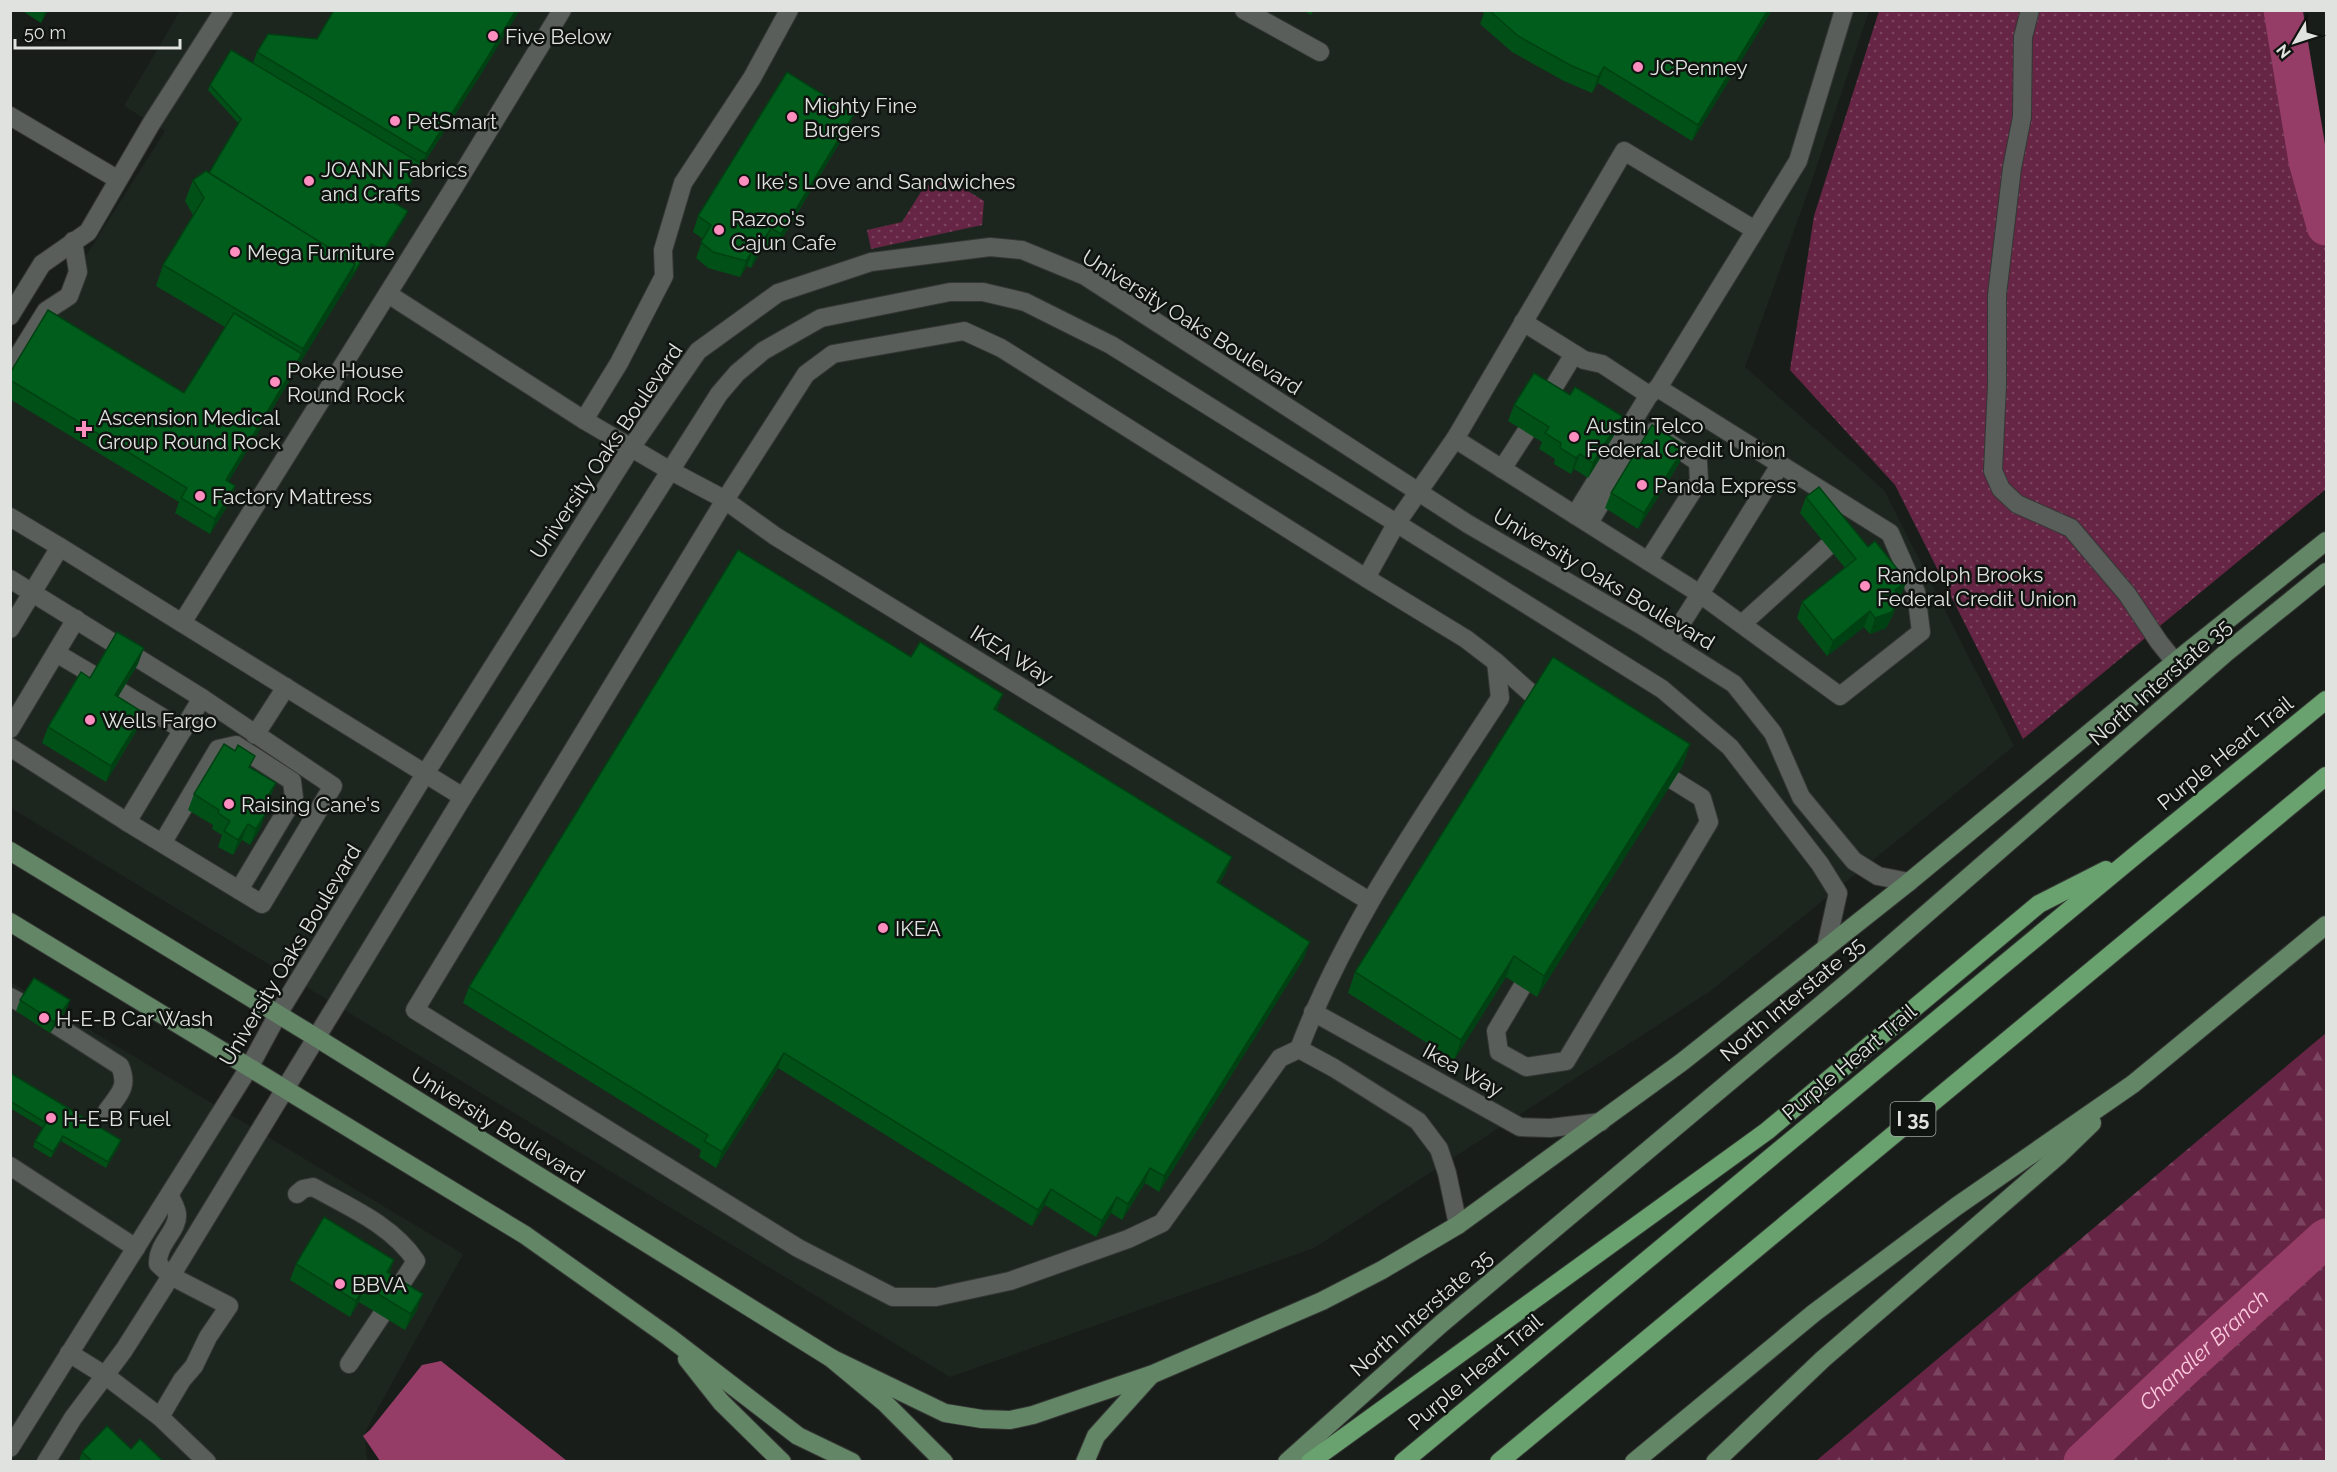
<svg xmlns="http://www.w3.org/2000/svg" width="2337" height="1472" font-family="Raleway,sans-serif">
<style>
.built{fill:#1d261e}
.forest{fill:url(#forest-firs)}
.park{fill:url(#park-dots)}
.water{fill:#953d67}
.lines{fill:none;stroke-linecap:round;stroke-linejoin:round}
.river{stroke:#953d67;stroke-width:39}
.minor-casing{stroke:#353735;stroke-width:20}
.major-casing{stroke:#353735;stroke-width:20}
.highway-casing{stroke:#353735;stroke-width:20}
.minor{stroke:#595e5a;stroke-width:18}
.major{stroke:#638766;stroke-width:18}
.highway{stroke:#69a26e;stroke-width:18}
.wall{fill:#005017}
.shaded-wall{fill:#004113}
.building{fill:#005d1b;stroke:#004113;stroke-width:1.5}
.poi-dot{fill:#fd8ebf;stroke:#101410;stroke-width:2}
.labels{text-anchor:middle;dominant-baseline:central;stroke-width:5;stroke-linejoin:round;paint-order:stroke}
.shield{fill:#101410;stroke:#a1a4a1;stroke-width:1.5}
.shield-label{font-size:20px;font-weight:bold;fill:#dfe2df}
.poi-label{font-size:21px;fill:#dfe2df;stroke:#101410;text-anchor:start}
.street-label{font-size:21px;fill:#dfe2df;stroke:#101410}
.water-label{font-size:22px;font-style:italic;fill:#fcc9dd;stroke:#101410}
</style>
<defs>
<pattern id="forest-firs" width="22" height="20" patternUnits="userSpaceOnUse" patternTransform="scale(1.5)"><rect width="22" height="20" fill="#662544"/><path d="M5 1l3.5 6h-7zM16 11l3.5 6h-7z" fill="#7b445f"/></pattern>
<pattern id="park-dots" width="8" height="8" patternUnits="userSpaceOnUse" patternTransform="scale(1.5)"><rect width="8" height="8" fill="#662544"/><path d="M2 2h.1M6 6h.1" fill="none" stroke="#7b445f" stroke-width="1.8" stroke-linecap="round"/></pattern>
</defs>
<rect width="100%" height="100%" fill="#191d19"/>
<g class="built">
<polygon points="180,11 1869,11 1810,186 1745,367 1884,490 2014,746 1712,990 1314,1248 950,1377 11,808 10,376 165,131 124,106"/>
<polygon points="10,982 463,1254 365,1432 367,1461 11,1461"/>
</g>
<polygon class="forest" points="2326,1033 2326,1461 1816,1461"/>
<g class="park">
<polygon points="1879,11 2299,11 2308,113 2326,188 2326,489 2023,739 1895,485 1790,370 1814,216"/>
<polygon points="939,181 951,189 955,183 984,201 982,225 871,249 867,230 902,222 926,184 934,189"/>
</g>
<polygon class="water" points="441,1361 567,1461 380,1461 363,1436 370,1430 422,1365"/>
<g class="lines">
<g class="river">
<polyline points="2283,10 2308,161 2326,226"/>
<path id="s1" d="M2083 1462 2185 1366 2326 1238"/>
</g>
<defs>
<g id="minor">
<polyline points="1244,10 1320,52"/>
<polyline points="2030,10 2023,37 2022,117 2012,168 1997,295 1997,385 1993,471 2001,489 2017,504 2071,528 2127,594 2159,642 2175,662"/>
<polyline points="10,116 117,179"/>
<polyline points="388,294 584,420 669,470 722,498 775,536 1369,901"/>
<polyline points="10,316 42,264 88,232 151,124 224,10"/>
<polyline points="1523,322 1584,360 1602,364 1649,395"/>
<polyline points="10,369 46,311 69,296 78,272 73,241"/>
<polyline points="1546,400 1574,354"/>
<polyline points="584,420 619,363 664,276 663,250 683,183 752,78 789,10"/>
<polyline points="1455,439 1624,151 1755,230"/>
<polyline points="1502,469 1526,432"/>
<polyline points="1575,515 1649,395 1658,388"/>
<polyline points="10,517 60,547"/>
<polyline points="1589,523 1636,444 1653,432 1698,462 1699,481 1648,561"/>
<path d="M1366 578 1001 348 964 331 833 354 806 374 725 500 415 1010 798 1248 893 1297H936L1010 1281 1128 1239 1162 1223 1280 1058 1299 1049C1347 922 1427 811 1500 698L1496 662 1466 639 1366 578 1396 524 1455 439 1700 594 1780 465"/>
<polyline points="10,579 202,698 333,786 262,904 127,822 10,747"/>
<polyline points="1742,624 1827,547"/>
<polyline points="10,629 60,547 182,623"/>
<polyline points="1669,643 1700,594 1840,696 1921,632 1916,592 1890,533 1658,388 1798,161 1844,10"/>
<polyline points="56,653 95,676"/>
<polyline points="1496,662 1534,696"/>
<polyline points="121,692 183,730"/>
<polyline points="10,729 76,619"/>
<polyline points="255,735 286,687"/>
<polyline points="463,797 182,623 453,189 562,10"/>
<polyline points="127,822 202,698"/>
<polyline points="163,842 218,749 236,745 292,781 294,798 239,890"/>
<polyline points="1522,987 1496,1031 1499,1052 1526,1067 1566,1061 1709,822 1702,798 1673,780"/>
<polyline points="10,997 21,1003"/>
<polyline points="1313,1012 1520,1127 1550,1128 1601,1122"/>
<path d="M56 1025 120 1066C129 1087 119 1094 107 1111"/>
<polyline points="1299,1049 1334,1068 1418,1121 1439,1149 1447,1173 1458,1225"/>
<polyline points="10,1166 136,1248"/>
<path d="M297 1194 303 1189 313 1187C349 1207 392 1225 416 1261L394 1295"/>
<polyline points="69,1353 106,1376 160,1417 207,1462"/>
<polyline points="349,1364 381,1316"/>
<path d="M160 1417 182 1380 194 1366 208 1337 229 1306 171 1276 158 1264C157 1243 179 1230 177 1214 177 1209 172 1201 170 1196"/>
<polyline points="10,1448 250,1066 278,1014 425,774 631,448 698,351 778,293 871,262 990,247 1022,250 1085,276 1468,524 1641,625 1734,684 1773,733 1801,797 1854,861 1878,876 1909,882"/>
<polyline points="46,1462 73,1418 124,1350 171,1276 463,797 719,394 737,373 763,351 821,318 950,292 983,292 1025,302 1111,345 1662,689 1730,747 1820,864 1838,893 1826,947"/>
</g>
<g id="major">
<polyline points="10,851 317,1038 831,1358 884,1402 944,1462"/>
<polyline points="10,922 525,1235 669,1337 798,1436 852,1462"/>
<polyline points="831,1358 945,1413 982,1419 1010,1420 1033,1415 1153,1374 1322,1301 1382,1270 1458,1225 1682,1062 1909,882 2175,662 2326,541"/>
<polyline points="687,1359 721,1402 782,1462"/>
<polyline points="1085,1462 1096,1436 1151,1375"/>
<polyline points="1287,1462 1441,1324 1847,983 2227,652 2326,572"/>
<polyline points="1634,1462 1814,1313 1957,1206 2133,1084 2326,925"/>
<polyline points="1715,1462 1823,1359 2058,1156 2092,1123"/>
</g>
<g id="highway">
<polyline points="1310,1462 1767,1131 2039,904 2106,870"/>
<polyline points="1403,1462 2137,854 2326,700"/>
<polyline points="1499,1462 2326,776"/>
</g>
</defs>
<use href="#minor" class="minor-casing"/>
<use href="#major" class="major-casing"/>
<use href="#highway" class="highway-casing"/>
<use href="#minor" class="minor"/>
<use href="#major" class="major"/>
<use href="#highway" class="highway"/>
</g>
<g class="wall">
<polygon points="21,10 48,10 41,23"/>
<polygon points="1303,10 1314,10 1311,15"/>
<polygon points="1479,10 1772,10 1692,141 1598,83 1592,93 1564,81 1512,52 1480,24 1484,13"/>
<polygon points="257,52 483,71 397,205 406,216 381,256 369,249 228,482 235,486 230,502 210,534 175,513 179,502 10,399 10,373 184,393 225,327 156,286 163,265 193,215 185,201 193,180 209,173 239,124 208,90 210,85 253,63"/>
<polygon points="848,129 775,250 765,244 751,268 747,266 740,277 708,268 696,258 703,239 693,232 698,216"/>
<polygon points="1514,405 1616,432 1588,478 1574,469 1571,474 1554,464 1555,459 1539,449 1542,442 1508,421"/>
<polygon points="1680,462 1638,529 1605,508 1611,493"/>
<polygon points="1806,497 1901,597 1899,598 1894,612 1886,628 1870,634 1864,627 1827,656 1797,618 1802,602 1845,568 1800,513"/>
<polygon points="138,664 118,697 144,713 138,728 106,782 42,743 48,727 90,678"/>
<polygon points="997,710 1226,872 1219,884 1304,958 1159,1192 1145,1183 1122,1220 1111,1213 1096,1237 1045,1205 1032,1226 778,1068 716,1168 699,1157 701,1150 463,1003 469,987"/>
<polygon points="1690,744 1683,765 1537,997 1506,977 1454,1060 1348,993 1355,972"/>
<polygon points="251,768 270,798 262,811 260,829 250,845 242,840 233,855 218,847 222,835 212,829 213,825 188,810 194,794"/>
<polygon points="20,1000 70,1000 66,1011 50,1033 16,1011"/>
<polygon points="10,1073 119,1146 106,1168 61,1141 51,1158 33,1147 35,1141 43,1128 10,1108"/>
<polygon points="296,1264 390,1273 417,1310 405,1330 359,1302 350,1317 290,1280"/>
<polygon points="131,1449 163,1461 79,1461 82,1452"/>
</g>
<g class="shaded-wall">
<polygon points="45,10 48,10 41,23"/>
<polygon points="516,10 520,10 483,71 394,209 396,204 422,164 426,154"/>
<polygon points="1768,10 1772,10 1692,141 1698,125"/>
<polygon points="1604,67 1598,83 1592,93 1598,77"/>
<polygon points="854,114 848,129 775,250 781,234"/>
<polygon points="408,211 406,216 381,256 383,250"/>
<polygon points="771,228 765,244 751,268 756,252"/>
<polygon points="371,244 369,249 296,370 303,349 355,264"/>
<polygon points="753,250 747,266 740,277 746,261"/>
<polygon points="302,354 296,370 220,496 226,480"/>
<polygon points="1622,416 1616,432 1588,478 1593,463"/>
<polygon points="1685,446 1680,462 1638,529 1644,513"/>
<polygon points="1580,454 1574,469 1571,474 1576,458"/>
<polygon points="235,486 230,502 210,534 215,519"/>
<polygon points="1907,581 1894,612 1886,628 1870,634 1875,618 1895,590"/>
<polygon points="1870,611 1864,627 1827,656 1833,641"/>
<polygon points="144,648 138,664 109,711 115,695"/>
<polygon points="1003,694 997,710 988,724 994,709"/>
<polygon points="144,713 138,728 106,782 111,766"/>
<polygon points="1690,744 1683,765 1537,997 1544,976"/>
<polygon points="276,783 270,798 253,826 259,810"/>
<polygon points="266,813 260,829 250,845 256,829"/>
<polygon points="248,824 242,840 233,855 238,840"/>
<polygon points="1232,857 1226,872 1211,898 1217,882"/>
<polygon points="1310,942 1304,958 1159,1192 1164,1176"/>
<polygon points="1514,956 1506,977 1454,1060 1461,1040"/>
<polygon points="70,1000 66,1011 50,1033 54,1022"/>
<polygon points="784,1053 778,1068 716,1168 722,1152"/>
<polygon points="63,1136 61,1141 51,1158 53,1152"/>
<polygon points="121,1140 119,1146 106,1168 108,1162"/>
<polygon points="1150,1168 1145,1183 1122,1220 1128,1204"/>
<polygon points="1051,1189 1045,1205 1032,1226 1038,1210"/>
<polygon points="1117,1197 1111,1213 1096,1237 1102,1221"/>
<polygon points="394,1260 389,1276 387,1272"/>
<polygon points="365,1286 359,1302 350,1317 356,1301"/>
<polygon points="423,1294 417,1310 405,1330 411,1314"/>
</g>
<g class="building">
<polygon points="334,10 516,10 489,55 426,154 257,52 268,34 317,39"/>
<polygon points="1489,10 1768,10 1698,125 1604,67 1598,77 1570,65 1518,36"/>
<polygon points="231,50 422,164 396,204 408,211 383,250 371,244 350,280 355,264 209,173 241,119 210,85"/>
<polygon points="787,72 854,114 781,234 771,228 756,252 753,250 746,261 713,252 701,242 711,225 698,216"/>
<polygon points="206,171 355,264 303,349 163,265 204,198 193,180"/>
<polygon points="48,310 184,393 234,313 302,354 226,480 235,486 215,519 181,498 187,488 10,380 10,373"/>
<polygon points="1534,373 1570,395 1575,387 1622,416 1593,463 1580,454 1576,458 1560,448 1561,443 1545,433 1549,427 1514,405"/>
<polygon points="1652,425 1685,446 1644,513 1611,493"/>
<polygon points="1819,487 1868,547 1875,541 1907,581 1895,590 1900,597 1892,612 1875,618 1870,611 1833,641 1802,602 1856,559 1806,497"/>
<polygon points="738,550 911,657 920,642 1003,694 994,709 1232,857 1217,882 1310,942 1164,1176 1150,1168 1128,1204 1117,1197 1102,1221 1051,1189 1038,1210 784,1053 722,1152 704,1141 708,1135 469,987"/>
<polygon points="117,632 144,648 115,695 144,713 111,766 48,727 81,672 90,678"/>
<polygon points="1553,657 1690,744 1544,976 1514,956 1461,1040 1355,972"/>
<polygon points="224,744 235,751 238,745 255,756 249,767 276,783 259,810 266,813 256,829 248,824 238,840 224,831 230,821 218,813 219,810 194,794"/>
<polygon points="34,978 70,1000 54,1022 20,1000"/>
<polygon points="10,1073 121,1140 108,1162 63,1136 53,1152 35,1141 46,1123 10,1101"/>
<polygon points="324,1217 394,1260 387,1272 423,1294 411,1314 365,1286 356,1301 296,1264"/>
<polygon points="107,1426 131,1449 140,1439 163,1461 92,1461 82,1452"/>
</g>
<g class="poi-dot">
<circle cx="493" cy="36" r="6"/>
<circle cx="1638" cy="67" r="6"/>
<circle cx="792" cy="117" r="6"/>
<circle cx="395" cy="121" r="6"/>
<circle cx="309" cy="181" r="6"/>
<circle cx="744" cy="181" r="6"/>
<circle cx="719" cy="230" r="6"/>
<circle cx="235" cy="252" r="6"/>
<circle cx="275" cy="382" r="6"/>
<path d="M81 420h6v6h6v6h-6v6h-6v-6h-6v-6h6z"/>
<circle cx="1574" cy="437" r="6"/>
<circle cx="1642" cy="485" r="6"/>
<circle cx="200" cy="496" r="6"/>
<circle cx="1865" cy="586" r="6"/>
<circle cx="90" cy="720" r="6"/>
<circle cx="229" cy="804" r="6"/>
<circle cx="883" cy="928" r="6"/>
<circle cx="44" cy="1018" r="6"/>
<circle cx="51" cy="1118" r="6"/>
<circle cx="340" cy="1284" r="6"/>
</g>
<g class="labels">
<rect class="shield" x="1890.5" y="1102" width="45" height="34" rx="4.5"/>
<g class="shield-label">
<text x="1913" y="1119">I 35</text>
</g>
<g class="poi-label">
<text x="505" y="36">Five Below</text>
<text x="1650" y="67">JCPenney</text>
<text x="804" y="105">Mighty Fine<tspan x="804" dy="24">Burgers</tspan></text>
<text x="407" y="121">PetSmart</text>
<text x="321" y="169">JOANN Fabrics<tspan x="321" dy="24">and Crafts</tspan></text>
<text x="756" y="181">Ike's Love and Sandwiches</text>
<text x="731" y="218">Razoo's<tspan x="731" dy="24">Cajun Cafe</tspan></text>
<text x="247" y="252">Mega Furniture</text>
<text x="287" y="370">Poke House<tspan x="287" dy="24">Round Rock</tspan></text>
<text x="98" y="417">Ascension Medical<tspan x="98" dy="24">Group Round Rock</tspan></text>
<text x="1586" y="425">Austin Telco<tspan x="1586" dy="24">Federal Credit Union</tspan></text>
<text x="1654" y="485">Panda Express</text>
<text x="212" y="496">Factory Mattress</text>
<text x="1877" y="574">Randolph Brooks<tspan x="1877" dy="24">Federal Credit Union</tspan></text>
<text x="102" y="720">Wells Fargo</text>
<text x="241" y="804">Raising Cane's</text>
<text x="895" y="928">IKEA</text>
<text x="56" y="1018">H-E-B Car Wash</text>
<text x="63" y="1118">H-E-B Fuel</text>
<text x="352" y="1284">BBVA</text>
</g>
<g class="street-label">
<text transform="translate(1192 322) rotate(32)">University Oaks Boulevard</text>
<text transform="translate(606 451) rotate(-56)">University Oaks Boulevard</text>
<text transform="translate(1604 579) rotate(31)">University Oaks Boulevard</text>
<text transform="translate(1012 655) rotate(32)">IKEA Way</text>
<text transform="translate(2160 682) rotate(-41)">North Interstate 35</text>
<text transform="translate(2225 753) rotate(-39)">Purple Heart Trail</text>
<text transform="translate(290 955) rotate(-59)">University Oaks Boulevard</text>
<text transform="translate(1792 999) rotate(-40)">North Interstate 35</text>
<text transform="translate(1849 1062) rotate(-40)">Purple Heart Trail</text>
<text transform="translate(1463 1070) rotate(29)">Ikea Way</text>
<text transform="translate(498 1125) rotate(32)">University Boulevard</text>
<text transform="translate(1421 1313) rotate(-41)">North Interstate 35</text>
<text transform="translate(1475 1372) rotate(-40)">Purple Heart Trail</text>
</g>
<g class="water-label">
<text stroke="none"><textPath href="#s1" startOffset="165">Chandler Branch</textPath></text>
</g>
</g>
<rect width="2337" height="1472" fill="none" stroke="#dfe2df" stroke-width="24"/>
<g transform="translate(2295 42) rotate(231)" stroke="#101410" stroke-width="4.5" paint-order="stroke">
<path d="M0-4.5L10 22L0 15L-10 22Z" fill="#dfe2df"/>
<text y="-9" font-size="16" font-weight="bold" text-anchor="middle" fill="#dfe2df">N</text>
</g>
<path d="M15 39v9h165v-9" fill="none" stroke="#dfe2df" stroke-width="3"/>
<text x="24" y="39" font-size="18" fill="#dfe2df" stroke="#101410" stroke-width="4.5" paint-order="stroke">50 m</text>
</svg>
